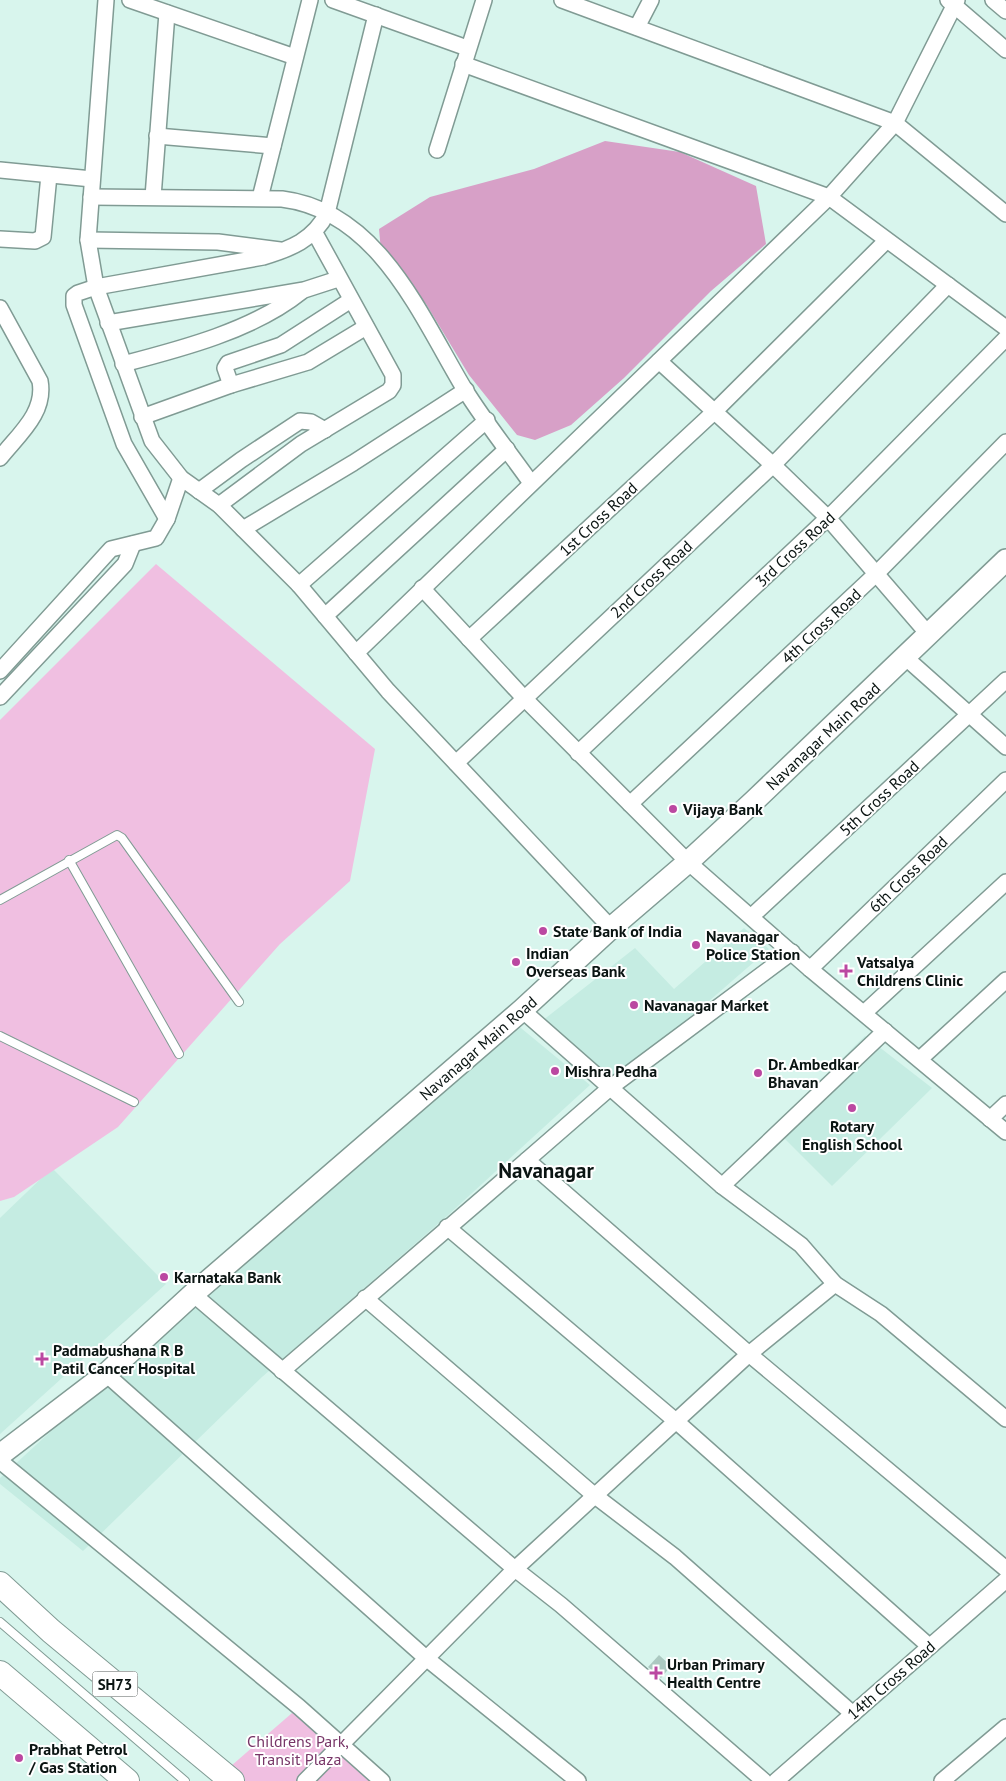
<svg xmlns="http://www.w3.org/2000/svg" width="1006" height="1781" font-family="'PT Sans',sans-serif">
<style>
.built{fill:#c5ece2}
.green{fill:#f0bfe1}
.water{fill:#d7a0c7}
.building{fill:#acc9c1}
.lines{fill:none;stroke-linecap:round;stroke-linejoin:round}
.lane-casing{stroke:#809b94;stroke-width:10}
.street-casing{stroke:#809b94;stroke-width:18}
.secondary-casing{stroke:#809b94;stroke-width:24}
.primary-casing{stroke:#809b94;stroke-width:26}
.lane{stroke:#fff;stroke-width:8}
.street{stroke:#fff;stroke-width:15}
.secondary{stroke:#fff;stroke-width:21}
.primary{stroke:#fff;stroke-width:24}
.poi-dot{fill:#bb48a1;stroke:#fff;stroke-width:2}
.labels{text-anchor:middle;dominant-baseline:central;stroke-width:4;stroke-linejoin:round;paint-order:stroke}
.shield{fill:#fff;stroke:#545a59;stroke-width:1}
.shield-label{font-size:15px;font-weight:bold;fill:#0a1412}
.street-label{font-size:16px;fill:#0a1412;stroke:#fff}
.poi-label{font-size:16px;font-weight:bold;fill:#0a1412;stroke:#fff;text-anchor:start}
.park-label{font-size:16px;fill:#773567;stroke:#fff}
.district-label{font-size:21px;font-weight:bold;fill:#0a1412;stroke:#fff}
</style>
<rect width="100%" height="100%" fill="#d8f5ed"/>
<g class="built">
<polygon points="744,928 769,949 610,1087 542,1021 635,948 674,989"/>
<polygon points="510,1019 590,1085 447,1216 262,1377 83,1551 0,1484 0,1478 205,1290"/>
<polygon points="865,1036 932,1088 832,1186 773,1127"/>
<polygon points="52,1168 166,1284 0,1434 0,1218"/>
</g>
<g class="green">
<polygon points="156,564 375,749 350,881 280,944 118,1127 14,1197 0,1201 0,720"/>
<polygon points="299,1707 382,1781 233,1781 223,1773"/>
</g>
<polygon class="water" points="605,141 680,152 756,186 766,244 711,291 624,378 571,425 535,440 517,435 469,375 426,304 381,251 379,229 430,197 534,169"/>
<polygon class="building" points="659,1655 671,1666 661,1678 648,1667"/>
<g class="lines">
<defs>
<g id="lane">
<polyline points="69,860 179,1054"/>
<polyline points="0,900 117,835 122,838 239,1002"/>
<polyline points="0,1036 134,1102"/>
<polyline points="0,1622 185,1781"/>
</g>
<g id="street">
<polyline points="106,0 88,240 96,287 152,441 181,478 219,505 299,585 388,691 611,928"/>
<polyline points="130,0 295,57"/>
<polyline points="333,0 467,48"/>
<polyline points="562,0 895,123 1006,214"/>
<polyline points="948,0 1006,50"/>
<polyline points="993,0 1006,11"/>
<polyline points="637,27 651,0"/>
<polyline points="463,64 829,197 1006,328"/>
<polyline points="157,136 273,146"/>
<polyline points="437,150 484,0"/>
<polyline points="0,170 92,179"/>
<path d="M91 197 282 199C379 211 421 317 465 390 485 422 509 452 531 483"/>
<polyline points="153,197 167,13"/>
<polyline points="260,198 310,0"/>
<polyline points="0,239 35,241 43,237 49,175"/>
<polyline points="88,240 218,242 280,250"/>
<path d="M0 308 40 381C46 413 18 435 0 458"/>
<polyline points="108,323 304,290 338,279"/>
<polyline points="659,361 773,465 828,518 929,635"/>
<path d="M123 364C181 349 254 330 301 292"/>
<polyline points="231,385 225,368 228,363 281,345 351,300"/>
<polyline points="142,417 231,385 308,362 366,327"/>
<polyline points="199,491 241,460 300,421 311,422 325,430"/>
<polyline points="219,505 301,444 389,391 393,385 393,375 315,233"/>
<path d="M167 519 124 444 74 305V296L78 293 96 287 263 257C290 249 314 240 327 213L376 15"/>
<polyline points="243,529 353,463 466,390"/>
<polyline points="299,585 487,420"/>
<polyline points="422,588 524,698 688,862 810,969 1006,1132"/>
<polyline points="325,616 507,449"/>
<polyline points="469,639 714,412 886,241"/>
<polyline points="356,653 829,197 895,123 957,0"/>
<polyline points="906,658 1006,747"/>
<polyline points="0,671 111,549 156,538 167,519 181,478"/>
<polyline points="0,697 125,564 133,544"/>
<polyline points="578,753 834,512 1006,338"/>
<polyline points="456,763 773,465 948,285"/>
<polyline points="630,804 876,574 1006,442"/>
<polyline points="752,916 1006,680"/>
<polyline points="792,952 611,1087 527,1160 749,1354 1006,1569"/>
<polyline points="810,969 1006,780"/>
<polyline points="522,1010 722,1186 801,1245 835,1284 881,1314 1006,1419"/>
<polyline points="864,1013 1006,882"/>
<polyline points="920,1059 1006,980"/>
<polyline points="990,1119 1006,1104"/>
<polyline points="722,1186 885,1031"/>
<polyline points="447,1227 677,1422 929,1646"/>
<polyline points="193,1294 515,1569 561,1605 764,1781"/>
<polyline points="365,1298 594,1495 675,1557 853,1714"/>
<polyline points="282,1371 527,1160"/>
<polyline points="106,1374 426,1658 578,1781"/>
<polyline points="0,1461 299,1707 382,1781"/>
<polyline points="305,1781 515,1569 749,1354 835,1284"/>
<polyline points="776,1781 1006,1580"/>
<polyline points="942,1781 1006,1727"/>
</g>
<polyline id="secondary" points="0,1455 106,1374 193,1294 522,1010 611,928 688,862 754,801 1006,560"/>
<g id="primary">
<polyline points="0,1584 51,1631 232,1781"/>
<polyline points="0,1673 127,1781"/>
</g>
</defs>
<use href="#lane" class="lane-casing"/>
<use href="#street" class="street-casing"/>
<use href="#secondary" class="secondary-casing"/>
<use href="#primary" class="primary-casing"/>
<use href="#lane" class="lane"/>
<use href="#street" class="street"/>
<use href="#secondary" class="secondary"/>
<use href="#primary" class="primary"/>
</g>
<g class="poi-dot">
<circle cx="673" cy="809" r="5"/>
<circle cx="543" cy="931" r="5"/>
<circle cx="696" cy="945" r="5"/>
<circle cx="516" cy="962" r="5"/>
<path d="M843.5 963.5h5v5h5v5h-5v5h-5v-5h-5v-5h5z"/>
<circle cx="634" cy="1005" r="5"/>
<circle cx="555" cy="1071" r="5"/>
<circle cx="758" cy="1073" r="5"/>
<circle cx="852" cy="1108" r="5"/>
<circle cx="164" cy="1277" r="5"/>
<path d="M39.5 1351.5h5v5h5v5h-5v5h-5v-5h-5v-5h5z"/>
<path d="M653.5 1665.5h5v5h5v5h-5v5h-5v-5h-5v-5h5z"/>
<circle cx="19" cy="1758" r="5"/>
</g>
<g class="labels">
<rect class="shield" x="92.5" y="1671.5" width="45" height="25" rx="4"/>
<g class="shield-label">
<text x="115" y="1684">SH73</text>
</g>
<g class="street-label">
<text transform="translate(598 519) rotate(-43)">1st Cross Road</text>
<text transform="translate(795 549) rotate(-43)">3rd Cross Road</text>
<text transform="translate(651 579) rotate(-43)">2nd Cross Road</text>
<text transform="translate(821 626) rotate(-43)">4th Cross Road</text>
<text transform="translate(823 736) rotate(-43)">Navanagar Main Road</text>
<text transform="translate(879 798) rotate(-43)">5th Cross Road</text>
<text transform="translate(908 874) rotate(-44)">6th Cross Road</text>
<text transform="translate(478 1048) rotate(-41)">Navanagar Main Road</text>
<text transform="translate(891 1680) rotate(-41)">14th Cross Road</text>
</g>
<g class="poi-label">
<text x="683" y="809">Vijaya Bank</text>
<text x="553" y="931">State Bank of India</text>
<text x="706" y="936">Navanagar<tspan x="706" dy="18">Police Station</tspan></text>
<text x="526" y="953">Indian<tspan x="526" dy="18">Overseas Bank</tspan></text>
<text x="857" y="962">Vatsalya<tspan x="857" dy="18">Childrens Clinic</tspan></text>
<text x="644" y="1005">Navanagar Market</text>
<text x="768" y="1064">Dr. Ambedkar<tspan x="768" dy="18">Bhavan</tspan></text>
<text x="565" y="1071">Mishra Pedha</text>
<text x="852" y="1126" text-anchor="middle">Rotary<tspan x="852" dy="18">English School</tspan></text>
<text x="174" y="1277">Karnataka Bank</text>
<text x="53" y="1350">Padmabushana R B<tspan x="53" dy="18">Patil Cancer Hospital</tspan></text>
<text x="667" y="1664">Urban Primary<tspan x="667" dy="18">Health Centre</tspan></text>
<text x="29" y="1749">Prabhat Petrol<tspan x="29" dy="18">/ Gas Station</tspan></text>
</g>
<g class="park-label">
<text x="298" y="1741">Childrens Park,<tspan x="298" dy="18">Transit Plaza</tspan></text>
</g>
<g class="district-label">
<text x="546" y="1170">Navanagar</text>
</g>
</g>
</svg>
